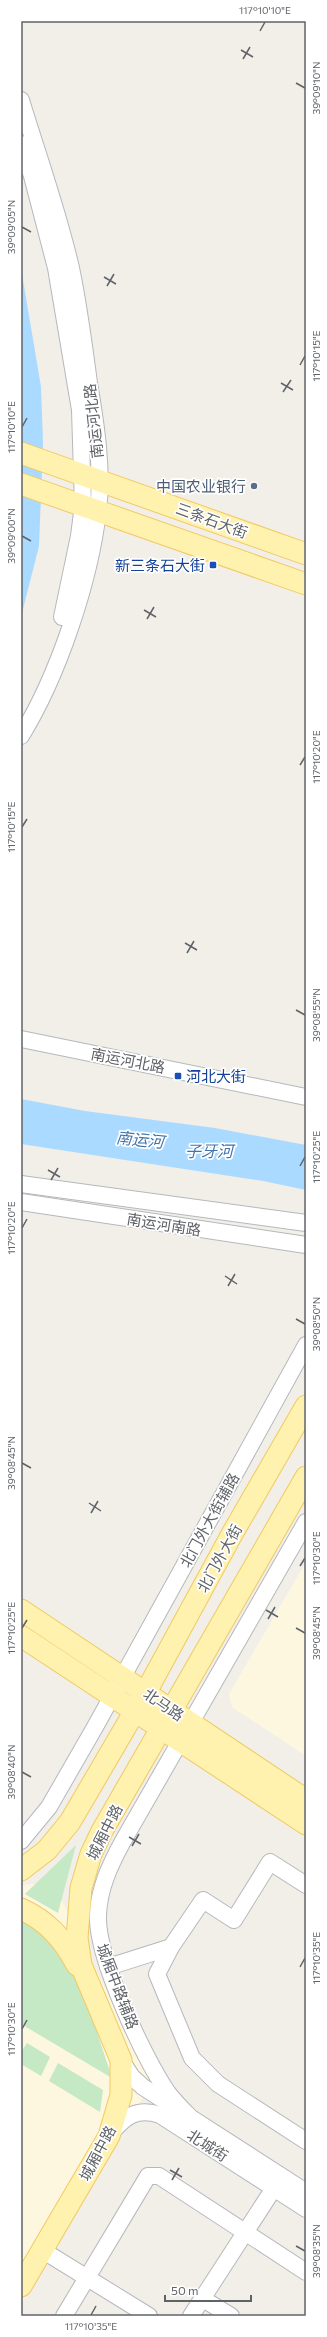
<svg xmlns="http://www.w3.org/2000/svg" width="327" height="2337" font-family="Commissioner,'Noto Sans SC',sans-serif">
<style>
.commercial{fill:#fef7e0}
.green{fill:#c5e8c5}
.water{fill:#aadaff}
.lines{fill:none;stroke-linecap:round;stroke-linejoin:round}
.minor-casing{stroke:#b5b8bc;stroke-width:18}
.major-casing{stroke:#f2c960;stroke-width:23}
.minor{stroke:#fff;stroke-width:16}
.major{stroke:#fff2af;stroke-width:21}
.ticks{fill:none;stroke:#5f6368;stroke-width:1.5}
.service-dot{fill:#5c6f8a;stroke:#fff;stroke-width:1.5}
.transit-dot{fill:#1a4fb4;stroke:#fff;stroke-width:1.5}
.labels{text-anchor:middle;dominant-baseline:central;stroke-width:3.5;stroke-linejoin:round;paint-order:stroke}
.street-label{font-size:15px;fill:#5f6368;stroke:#fff}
.service-label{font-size:15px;fill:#4e5e75;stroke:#fff;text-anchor:end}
.transit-label{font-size:15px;fill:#164399;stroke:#fff;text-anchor:end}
.water-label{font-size:16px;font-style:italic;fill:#4174aa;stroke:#fff}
.neatline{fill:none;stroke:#5f6368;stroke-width:1.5}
.ticks-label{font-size:10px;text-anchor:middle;fill:#5f6368}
</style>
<rect width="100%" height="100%" fill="#f1efe8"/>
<g class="commercial">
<polygon points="306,1562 306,1756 232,1707 229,1694"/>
<polygon points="53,1883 152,2082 21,2304 21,1885"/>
</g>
<g class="green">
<polygon points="76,1845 58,1913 25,1894"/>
<polygon points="21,1917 41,1929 70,1967 96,2029 112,2078 21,2024"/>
<polygon points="27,2043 50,2057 41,2076 21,2064 21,2052"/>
<polygon points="58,2063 103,2090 100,2112 49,2081"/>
</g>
<g class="water">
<polygon points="21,268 41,387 43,444 39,546 21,617"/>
<polygon points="21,1099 85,1111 215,1128 306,1145 306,1190 263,1181 21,1144"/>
</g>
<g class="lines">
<defs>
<g id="minor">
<path d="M21 100C38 156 58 211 71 268 79 306 84 345 89 383 96 424 103 470 98 511 90 581 58 676 21 736"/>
<polyline points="21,144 32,176 56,268 80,410 83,505 79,536 62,617"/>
<polyline points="21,1039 306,1097"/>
<polyline points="21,1184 306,1223"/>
<polyline points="21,1202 306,1245"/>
<polyline points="21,1841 49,1807 95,1727 306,1345"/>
<polyline points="306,1885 270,1862 234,1920 203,1900 171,1947 157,1974 192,2058 218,2084 306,2141"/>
<polyline points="108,1967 171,1947"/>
<polyline points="121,2060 132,2077 143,2087 306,2192"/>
<path d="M189 2116C181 2108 174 2101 168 2093 144 2058 96 1957 98 1915 99 1888 110 1865 123 1841L306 1522"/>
<path d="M110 2134C125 2117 136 2107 160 2115L306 2209"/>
<polyline points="42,2250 149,2316"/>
<polyline points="203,2299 231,2316"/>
<polyline points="64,2316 148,2176 159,2176 306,2272"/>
<polyline points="191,2316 274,2188"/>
</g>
<g id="major">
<polyline points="21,453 306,554"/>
<polyline points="21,484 306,584"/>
<polyline points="21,1610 306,1800"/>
<polyline points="21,1636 306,1824"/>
<polyline points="21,1870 47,1850 70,1822 146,1692 232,1534 306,1406"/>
<path d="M21 1909C48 1921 64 1940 77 1965"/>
<polyline points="21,2286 109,2136 121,2095 121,2060 81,1965 77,1938 81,1888 91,1854 102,1831 306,1477"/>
</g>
</defs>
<use href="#minor" class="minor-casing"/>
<use href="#major" class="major-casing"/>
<use href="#minor" class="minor"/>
<use href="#major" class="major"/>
</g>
<path class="ticks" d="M260 31 265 22M241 50 253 57M243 59 250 47M296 83 305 88M22 227 31 232M104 277 116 284M107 286 114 274M300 365 305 356M281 383 293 390M283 392 291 380M22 427 27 418M22 536 31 541M144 610 156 617M147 619 154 607M300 765 305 757M22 827 27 819M185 943 197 950M187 953 194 941M296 1010 305 1015M300 1166 305 1157M48 1170 60 1177M51 1180 58 1168M22 1228 27 1219M225 1276 237 1284M228 1286 235 1274M296 1319 305 1324M22 1463 31 1468M89 1503 101 1511M91 1513 98 1501M300 1566 305 1558M266 1610 278 1617M268 1619 275 1607M22 1628 27 1620M296 1628 305 1633M22 1772 31 1777M129 1837 141 1844M132 1846 139 1834M300 1967 305 1958M22 2029 27 2020M170 2170 182 2177M172 2180 179 2168M296 2246 305 2251M91 2315 96 2306"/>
<circle class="service-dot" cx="254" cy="486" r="4"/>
<g class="transit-dot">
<rect x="209" y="561" width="8" height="8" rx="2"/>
<rect x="174" y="1072" width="8" height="8" rx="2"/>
</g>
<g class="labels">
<g class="street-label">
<text transform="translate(93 421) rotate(-96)">南运河北路</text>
<text transform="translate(212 520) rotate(20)">三条石大街</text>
<text transform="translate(128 1060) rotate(11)">南运河北路</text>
<text transform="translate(164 1224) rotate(9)">南运河南路</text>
<text transform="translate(209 1520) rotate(-61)">北门外大街辅路</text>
<text transform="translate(219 1558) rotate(-61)">北门外大街</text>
<text transform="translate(164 1704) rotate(34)">北马路</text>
<text transform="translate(104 1832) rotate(-63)">城厢中路</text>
<text transform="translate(118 1986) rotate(69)">城厢中路辅路</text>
<text transform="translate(208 2145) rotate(33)">北城街</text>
<text transform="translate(97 2153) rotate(-62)">城厢中路</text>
</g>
<g class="service-label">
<text x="246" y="486">中国农业银行</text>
</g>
<g class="transit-label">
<text x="205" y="565">新三条石大街</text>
<text x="186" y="1076" text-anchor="start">河北大街</text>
</g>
<g class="water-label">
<text transform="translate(140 1139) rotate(6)">南运河</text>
<text x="209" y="1150">子牙河</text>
</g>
</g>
<rect width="327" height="2337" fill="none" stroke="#ffffff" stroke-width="44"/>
<path d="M165 2295v6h86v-6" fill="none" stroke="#5f6368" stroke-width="2"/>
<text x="171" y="2295" font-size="12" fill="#5f6368" stroke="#ffffff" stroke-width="3" paint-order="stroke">50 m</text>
<rect x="22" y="22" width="283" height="2293" class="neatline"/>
<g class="ticks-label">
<text x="265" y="14">117°10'10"E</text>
<text transform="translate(316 88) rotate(-90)" y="4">39°09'10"N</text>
<text transform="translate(11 227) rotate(-90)" y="4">39°09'05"N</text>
<text transform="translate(316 356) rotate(-90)" y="4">117°10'15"E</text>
<text transform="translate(11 427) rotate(-90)" y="4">117°10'10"E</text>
<text transform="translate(11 536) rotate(-90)" y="4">39°09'00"N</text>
<text transform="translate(316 757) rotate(-90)" y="4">117°10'20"E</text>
<text transform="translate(11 827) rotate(-90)" y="4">117°10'15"E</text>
<text transform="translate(316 1015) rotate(-90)" y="4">39°08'55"N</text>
<text transform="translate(316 1157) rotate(-90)" y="4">117°10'25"E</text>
<text transform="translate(11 1228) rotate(-90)" y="4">117°10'20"E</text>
<text transform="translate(316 1324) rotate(-90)" y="4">39°08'50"N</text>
<text transform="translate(11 1463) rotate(-90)" y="4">39°08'45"N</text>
<text transform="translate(316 1558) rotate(-90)" y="4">117°10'30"E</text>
<text transform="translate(11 1628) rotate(-90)" y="4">117°10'25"E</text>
<text transform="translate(316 1633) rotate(-90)" y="4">39°08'45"N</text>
<text transform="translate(11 1772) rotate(-90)" y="4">39°08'40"N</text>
<text transform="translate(316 1958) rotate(-90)" y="4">117°10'35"E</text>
<text transform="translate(11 2029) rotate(-90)" y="4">117°10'30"E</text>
<text transform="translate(316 2251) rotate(-90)" y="4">39°08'35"N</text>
<text x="91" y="2330">117°10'35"E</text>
</g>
</svg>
